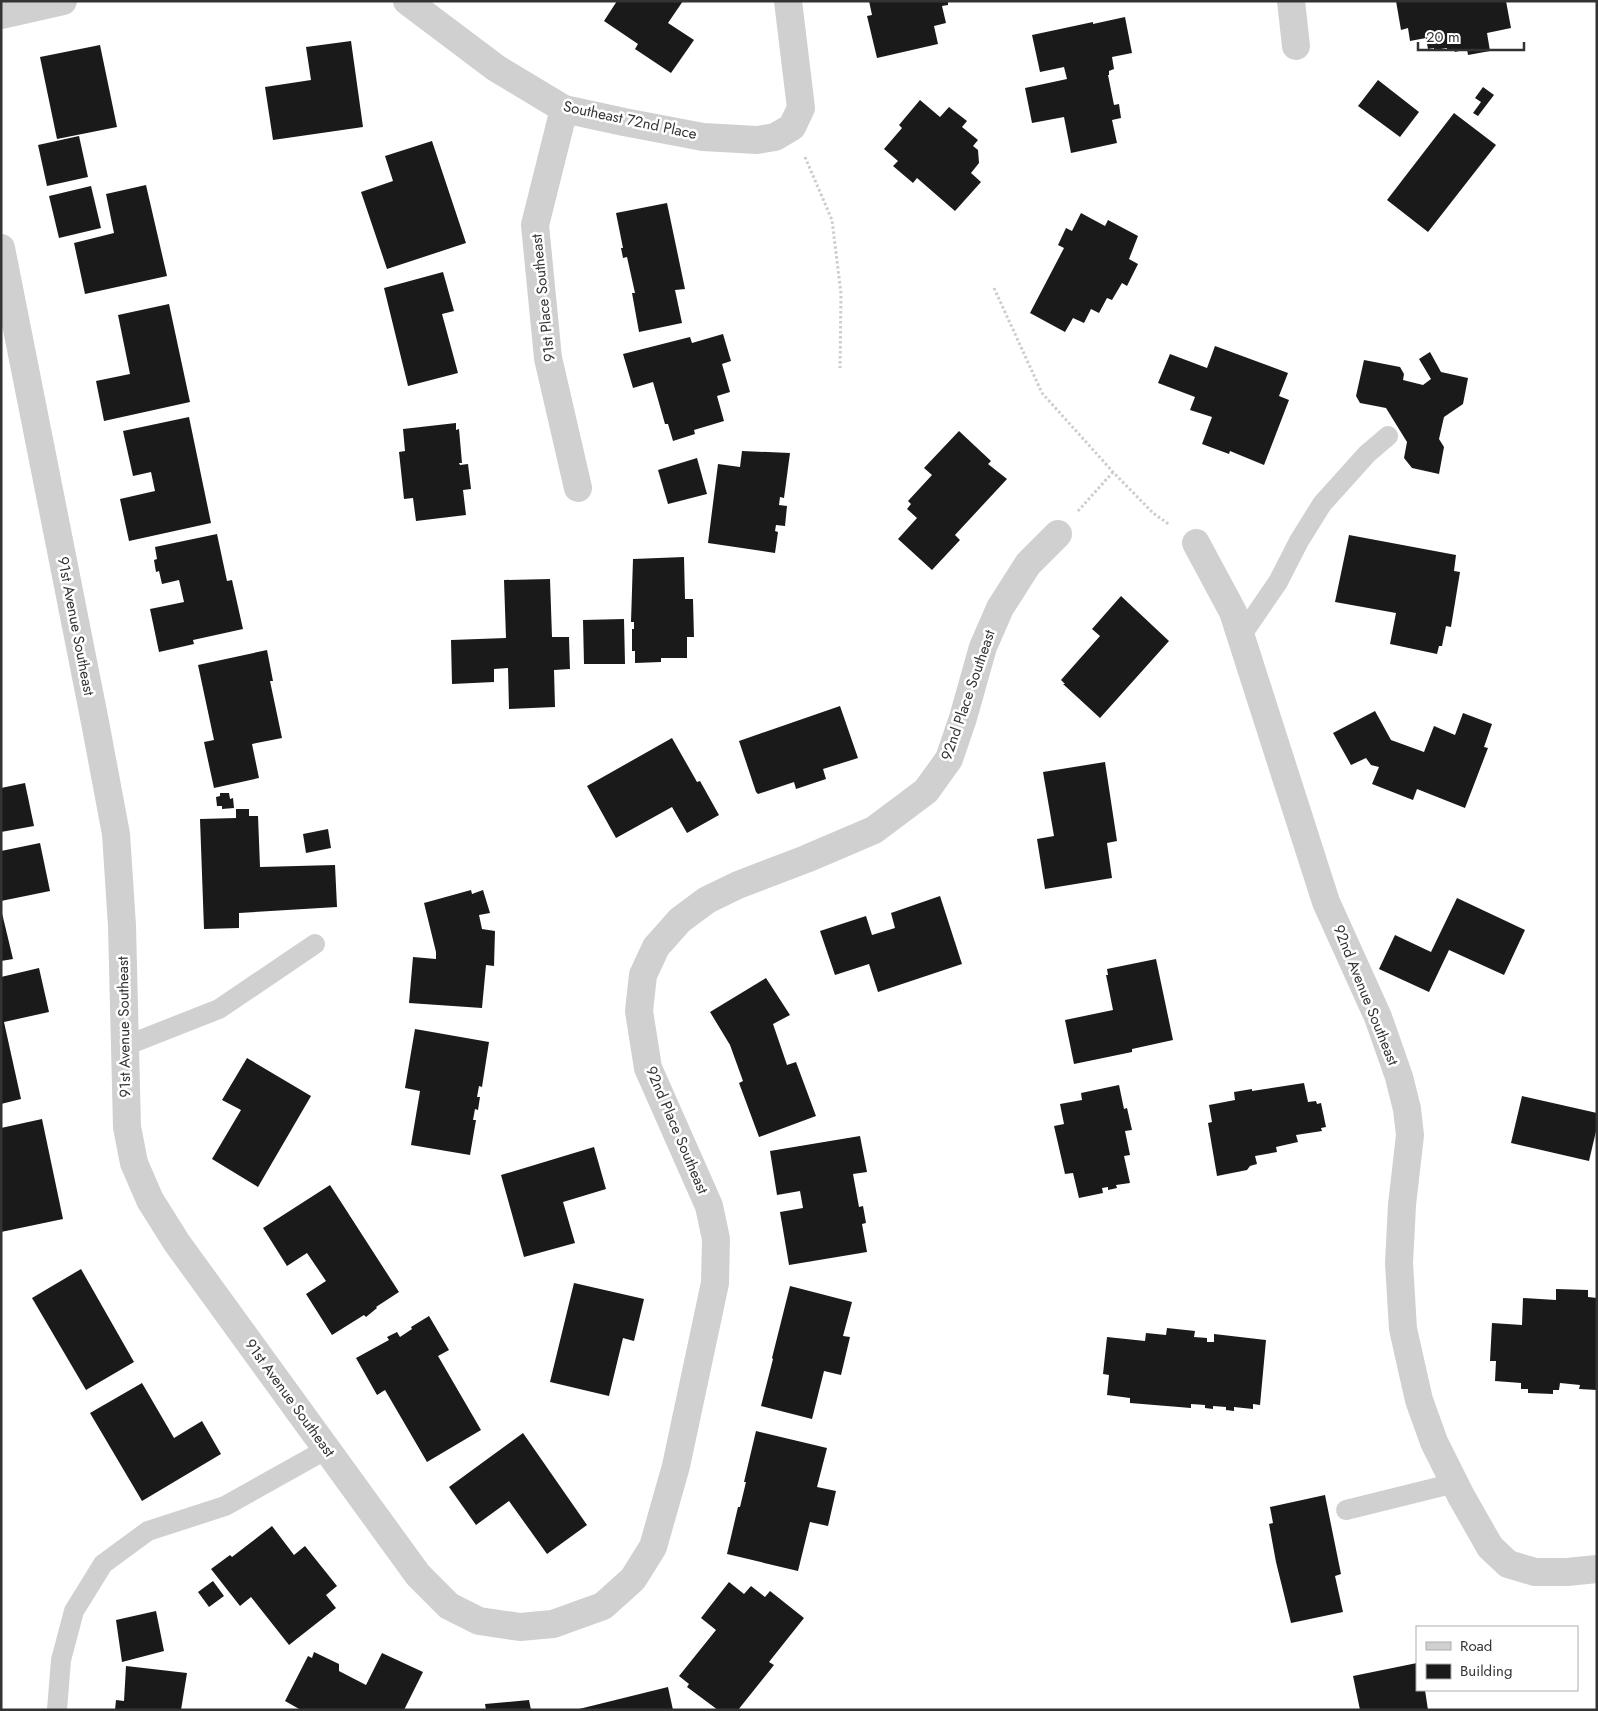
<svg xmlns="http://www.w3.org/2000/svg" width="1598" height="1711" font-family="Jost,sans-serif">
<style>
.building{fill:#1a1a1a}
.lines{fill:none;stroke-linecap:round;stroke-linejoin:round}
.path{stroke:#cdcdcd;stroke-width:3;stroke-dasharray:2.5 2.5;stroke-linecap:butt}
.lane{stroke:#d0d0d0;stroke-width:20}
.street{stroke:#d0d0d0;stroke-width:28}
.labels{text-anchor:middle;dominant-baseline:central;stroke-width:5;stroke-linejoin:round;paint-order:stroke}
.street-label{font-size:15px;fill:#333;stroke:#fff}
</style>
<rect width="100%" height="100%" fill="#fff"/>
<g class="building">
<polygon points="617,1 683,1 668,23 694,40 671,73 635,49 638,44 604,21"/>
<polygon points="869,1 948,1 948,5 942,6 946,23 934,26 938,44 877,58 867,16 872,15"/>
<polygon points="1396,1 1506,1 1511,28 1487,33 1490,51 1468,55 1467,49 1455,52 1454,49 1447,50 1447,48 1434,50 1434,48 1428,49 1426,38 1410,41 1408,28 1401,30"/>
<polygon points="1125,17 1132,53 1112,57 1114,69 1109,71 1109,75 1108,75 1114,105 1119,104 1121,118 1112,120 1117,143 1071,153 1064,117 1032,123 1025,88 1067,79 1064,67 1040,72 1032,35 1093,22 1093,24"/>
<polygon points="351,41 363,127 273,140 265,87 311,80 306,47"/>
<polygon points="100,45 117,127 57,139 40,57"/>
<polygon points="1378,80 1419,112 1400,137 1358,106"/>
<polygon points="1483,87 1494,95 1478,116 1473,113 1481,102 1475,98"/>
<polygon points="920,100 940,117 949,107 967,121 962,127 978,140 973,146 978,150 979,163 971,173 981,182 955,211 917,178 913,183 893,166 898,161 884,149 902,128 899,125"/>
<polygon points="1454,113 1496,145 1428,232 1387,200"/>
<polygon points="79,136 88,177 47,186 38,145"/>
<polygon points="432,141 466,243 387,269 361,192 393,181 385,156"/>
<polygon points="146,185 167,276 85,294 74,243 114,233 106,194"/>
<polygon points="91,186 101,228 59,238 49,196"/>
<polygon points="667,203 685,289 675,290 682,323 639,332 632,293 635,293 627,257 623,258 621,248 623,248 616,213"/>
<polygon points="1081,213 1105,226 1108,220 1138,236 1129,259 1138,264 1127,286 1122,283 1112,300 1107,298 1099,313 1091,309 1084,323 1073,318 1065,332 1030,313 1064,248 1058,245 1066,228 1072,231"/>
<polygon points="443,272 454,311 442,314 458,373 408,386 384,288"/>
<polygon points="169,304 190,402 104,421 96,381 130,374 118,315"/>
<polygon points="723,334 731,361 722,364 730,392 717,396 724,421 694,430 695,434 673,441 668,424 665,424 653,382 633,388 623,354 690,337 692,343"/>
<polygon points="1215,346 1288,373 1279,396 1289,400 1264,465 1230,451 1229,454 1202,444 1212,417 1190,410 1195,397 1158,383 1170,354 1207,368"/>
<polygon points="1430,352 1441,372 1468,378 1463,404 1444,417 1439,439 1444,447 1439,474 1412,468 1404,458 1407,442 1386,408 1360,403 1356,396 1364,360 1400,367 1404,374 1403,380 1423,385 1431,379 1419,359"/>
<polygon points="189,417 211,523 129,541 120,499 155,491 151,472 133,476 123,431"/>
<polygon points="456,423 456,430 459,429 462,463 459,463 460,465 468,464 471,489 463,490 466,515 416,521 413,498 404,499 399,452 405,451 403,429"/>
<polygon points="959,431 991,461 988,464 1007,479 955,535 960,540 932,570 898,539 917,518 907,509 911,504 908,501 932,475 924,468"/>
<polygon points="742,451 790,453 784,498 780,497 779,505 787,506 785,526 776,525 775,531 778,532 775,553 708,543 718,464 740,467"/>
<polygon points="697,458 707,494 668,504 658,470"/>
<polygon points="217,534 227,581 232,580 243,629 193,640 194,644 159,652 150,609 184,602 179,580 162,584 159,571 156,572 154,560 157,559 155,547"/>
<polygon points="1349,535 1456,555 1454,571 1460,572 1451,627 1446,626 1442,646 1439,646 1437,654 1390,644 1396,613 1335,602"/>
<polygon points="684,557 685,599 693,599 694,637 687,637 687,658 661,658 661,662 635,663 635,651 632,651 632,629 634,629 634,622 631,622 633,559"/>
<polygon points="550,579 552,637 569,637 570,669 554,670 555,707 509,709 508,668 494,669 494,682 452,684 451,640 506,638 504,580"/>
<polygon points="1121,596 1169,641 1100,718 1063,684 1065,684 1061,680 1100,636 1092,629"/>
<polygon points="624,619 625,664 584,664 583,620"/>
<polygon points="267,650 273,681 270,681 282,738 252,744 259,778 214,788 204,742 214,740 198,665"/>
<polygon points="840,706 858,758 823,769 826,779 796,789 794,782 758,794 756,792 739,741"/>
<polygon points="1375,711 1391,740 1424,752 1434,726 1455,735 1463,713 1492,724 1484,747 1488,748 1465,808 1417,789 1413,800 1372,784 1379,767 1371,765 1366,758 1351,765 1333,733"/>
<polygon points="672,738 697,782 700,781 719,815 687,833 672,807 616,838 587,786"/>
<polygon points="1105,762 1117,841 1107,843 1112,878 1045,889 1037,839 1054,836 1043,772"/>
<polygon points="25,783 34,826 1,832 1,788"/>
<polygon points="220,793 229,793 230,799 233,798 234,808 222,809 222,806 217,806 216,797 220,796"/>
<polygon points="236,809 249,809 249,816 258,816 260,867 335,865 337,907 239,913 239,928 204,929 200,819 236,818"/>
<polygon points="328,829 331,848 306,853 303,834"/>
<polygon points="40,843 50,891 1,901 1,851"/>
<polygon points="471,890 472,894 483,890 490,913 479,915 482,929 495,931 494,966 486,965 482,1008 409,1003 413,957 436,959 436,952 424,903"/>
<polygon points="940,896 962,964 878,992 869,964 835,975 820,931 866,916 872,935 895,928 891,913"/>
<polygon points="1457,898 1525,930 1504,975 1449,950 1429,992 1379,969 1395,935 1431,952"/>
<polygon points="1,909 13,959 1,961"/>
<polygon points="1156,959 1173,1040 1132,1049 1132,1052 1074,1064 1065,1020 1113,1010 1106,975 1108,975 1107,969"/>
<polygon points="39,968 49,1012 4,1022 21,1099 1,1104 1,977"/>
<polygon points="766,978 790,1015 773,1024 787,1065 796,1062 816,1116 759,1137 739,1083 743,1081 730,1045 710,1012"/>
<polygon points="415,1029 489,1042 482,1087 479,1086 477,1097 480,1097 478,1110 475,1109 473,1120 476,1120 470,1155 411,1145 420,1091 405,1088"/>
<polygon points="247,1058 311,1096 258,1187 212,1159 241,1110 222,1100"/>
<polygon points="1304,1083 1308,1102 1316,1101 1317,1104 1321,1103 1326,1127 1321,1128 1322,1131 1296,1135 1298,1142 1276,1147 1277,1152 1255,1156 1257,1164 1250,1166 1247,1170 1217,1176 1208,1123 1212,1122 1209,1105 1235,1100 1234,1092 1252,1089 1252,1091"/>
<polygon points="1119,1085 1124,1109 1127,1108 1132,1130 1125,1131 1130,1155 1124,1156 1130,1183 1116,1185 1117,1188 1108,1190 1108,1187 1102,1188 1103,1193 1079,1198 1073,1173 1065,1174 1054,1126 1064,1124 1060,1104 1082,1100 1081,1093"/>
<polygon points="1522,1096 1597,1113 1597,1127 1589,1161 1511,1143"/>
<polygon points="42,1119 63,1219 1,1232 1,1128"/>
<polygon points="860,1136 867,1172 853,1174 859,1207 863,1206 866,1223 862,1224 867,1252 789,1265 780,1212 803,1208 800,1191 777,1195 770,1151"/>
<polygon points="594,1147 606,1189 563,1202 575,1243 524,1257 501,1175"/>
<polygon points="330,1185 399,1292 376,1307 377,1308 366,1317 364,1315 332,1335 306,1294 326,1281 307,1253 287,1266 263,1228"/>
<polygon points="81,1269 134,1362 86,1390 32,1298"/>
<polygon points="574,1283 644,1299 634,1341 623,1338 609,1396 550,1382"/>
<polygon points="790,1286 852,1302 843,1336 850,1337 841,1375 824,1371 812,1419 761,1406 773,1359 772,1358"/>
<polygon points="1556,1289 1588,1290 1588,1297 1597,1298 1597,1390 1579,1389 1580,1385 1560,1383 1559,1390 1553,1390 1553,1394 1528,1393 1528,1389 1521,1389 1521,1383 1495,1381 1496,1361 1490,1361 1492,1323 1522,1325 1523,1298 1556,1300"/>
<polygon points="429,1316 449,1350 438,1356 481,1430 427,1462 385,1390 377,1395 356,1358 389,1340 387,1337 397,1332 400,1337 412,1329 411,1327"/>
<polygon points="1167,1328 1195,1331 1194,1337 1207,1338 1207,1342 1214,1342 1214,1334 1266,1340 1260,1405 1253,1404 1253,1409 1234,1407 1234,1411 1226,1410 1226,1407 1213,1406 1213,1409 1205,1408 1205,1405 1191,1404 1191,1408 1130,1403 1130,1398 1107,1395 1109,1375 1103,1374 1107,1337 1145,1341 1146,1333 1166,1335"/>
<polygon points="142,1383 174,1438 202,1421 221,1454 142,1501 90,1413"/>
<polygon points="756,1431 827,1448 817,1487 836,1491 828,1526 810,1522 798,1571 727,1554 738,1507 740,1507 746,1482 744,1482"/>
<polygon points="523,1433 587,1525 547,1554 509,1501 476,1525 449,1487"/>
<polygon points="1325,1495 1341,1574 1335,1576 1343,1612 1291,1623 1276,1562 1269,1524 1273,1523 1270,1507"/>
<polygon points="272,1526 294,1555 305,1546 337,1586 326,1595 336,1608 289,1645 251,1597 240,1606 211,1569 230,1555 232,1557"/>
<polygon points="213,1581 224,1596 209,1607 198,1592"/>
<polygon points="729,1582 744,1594 751,1586 765,1597 770,1591 804,1618 769,1662 774,1665 738,1710 718,1710 687,1687 689,1684 679,1676 716,1630 701,1618"/>
<polygon points="156,1611 164,1651 122,1662 116,1620"/>
<polygon points="314,1652 339,1664 339,1671 366,1685 382,1653 423,1672 404,1710 301,1710 285,1701 308,1656 312,1658"/>
<polygon points="1417,1663 1417,1690 1425,1690 1428,1710 1360,1710 1353,1676"/>
<polygon points="126,1666 187,1673 181,1710 115,1710 116,1700 124,1701"/>
<polygon points="668,1687 673,1710 579,1710 579,1709"/>
<polygon points="529,1700 531,1710 486,1710 485,1704"/>
</g>
<g class="lines">
<g class="path">
<polyline points="805,157 832,220 841,294 840,368"/>
<polyline points="994,288 1042,393 1113,472 1153,513 1170,525"/>
<polyline points="1078,511 1113,472"/>
</g>
<g class="lane">
<polyline points="1241,636 1278,582 1299,541 1322,504 1367,454 1388,436"/>
<polyline points="125,1046 219,1009 315,944"/>
<polyline points="1346,1510 1455,1483"/>
<polyline points="57,1710 61,1660 74,1611 103,1564 148,1531 225,1506 327,1449"/>
</g>
<g class="street">
<polyline points="407,1 496,68 564,109 624,122 703,137 757,140 775,137 792,127 801,108 788,1"/>
<polyline points="1291,1 1296,46"/>
<polyline points="1,15 63,1"/>
<polyline points="564,109 535,225 548,358 578,488"/>
<polyline points="1,248 95,722 116,834 122,926 127,1127 134,1163 150,1200 177,1243 418,1575 449,1606 479,1621 520,1627 553,1624 603,1606 633,1579 653,1547 676,1466 715,1283 716,1239 709,1206 648,1068 639,1011 643,975 656,947 680,920 707,900 738,885 806,859 874,830 926,791 949,759 963,718 983,647 1000,608 1028,564 1058,534"/>
<polyline points="1196,543 1233,612 1326,902 1378,1017 1399,1077 1407,1109 1410,1135 1402,1205 1399,1263 1403,1329 1419,1400 1434,1442 1461,1496 1490,1547 1508,1564 1535,1572 1567,1572 1597,1569"/>
</g>
</g>
<g class="labels">
<g class="street-label">
<text transform="translate(630 120) rotate(12)">Southeast 72nd Place</text>
<text transform="translate(543 298) rotate(-96)">91st Place Southeast</text>
<text transform="translate(76 626) rotate(79)">91st Avenue Southeast</text>
<text transform="translate(968 695) rotate(-71)">92nd Place Southeast</text>
<text transform="translate(1366 995) rotate(68)">92nd Avenue Southeast</text>
<text transform="translate(124 1027) rotate(-91)">91st Avenue Southeast</text>
<text transform="translate(677 1130) rotate(67)">92nd Place Southeast</text>
<text transform="translate(290 1398) rotate(54)">91st Avenue Southeast</text>
</g>
</g>
<rect width="1598" height="1711" fill="none" stroke="#333333" stroke-width="5"/>
<rect x="1416" y="1626" width="162" height="65" fill="#ffffff" stroke="#adadad"/>
<rect x="1426" y="1642" width="25" height="8" fill="#d0d0d0" stroke="#adadad"/>
<text x="1460" y="1651" font-size="15" fill="#333333">Road</text>
<rect x="1426" y="1664" width="25" height="15" fill="#1a1a1a" stroke="#adadad"/>
<text x="1460" y="1676" font-size="15" fill="#333333">Building</text>
<path d="M1418 42v8h106v-8" fill="none" stroke="#333333" stroke-width="2.5"/>
<text x="1426" y="42" font-size="15" fill="#333333" stroke="#ffffff" stroke-width="4" paint-order="stroke">20 m</text>
</svg>
